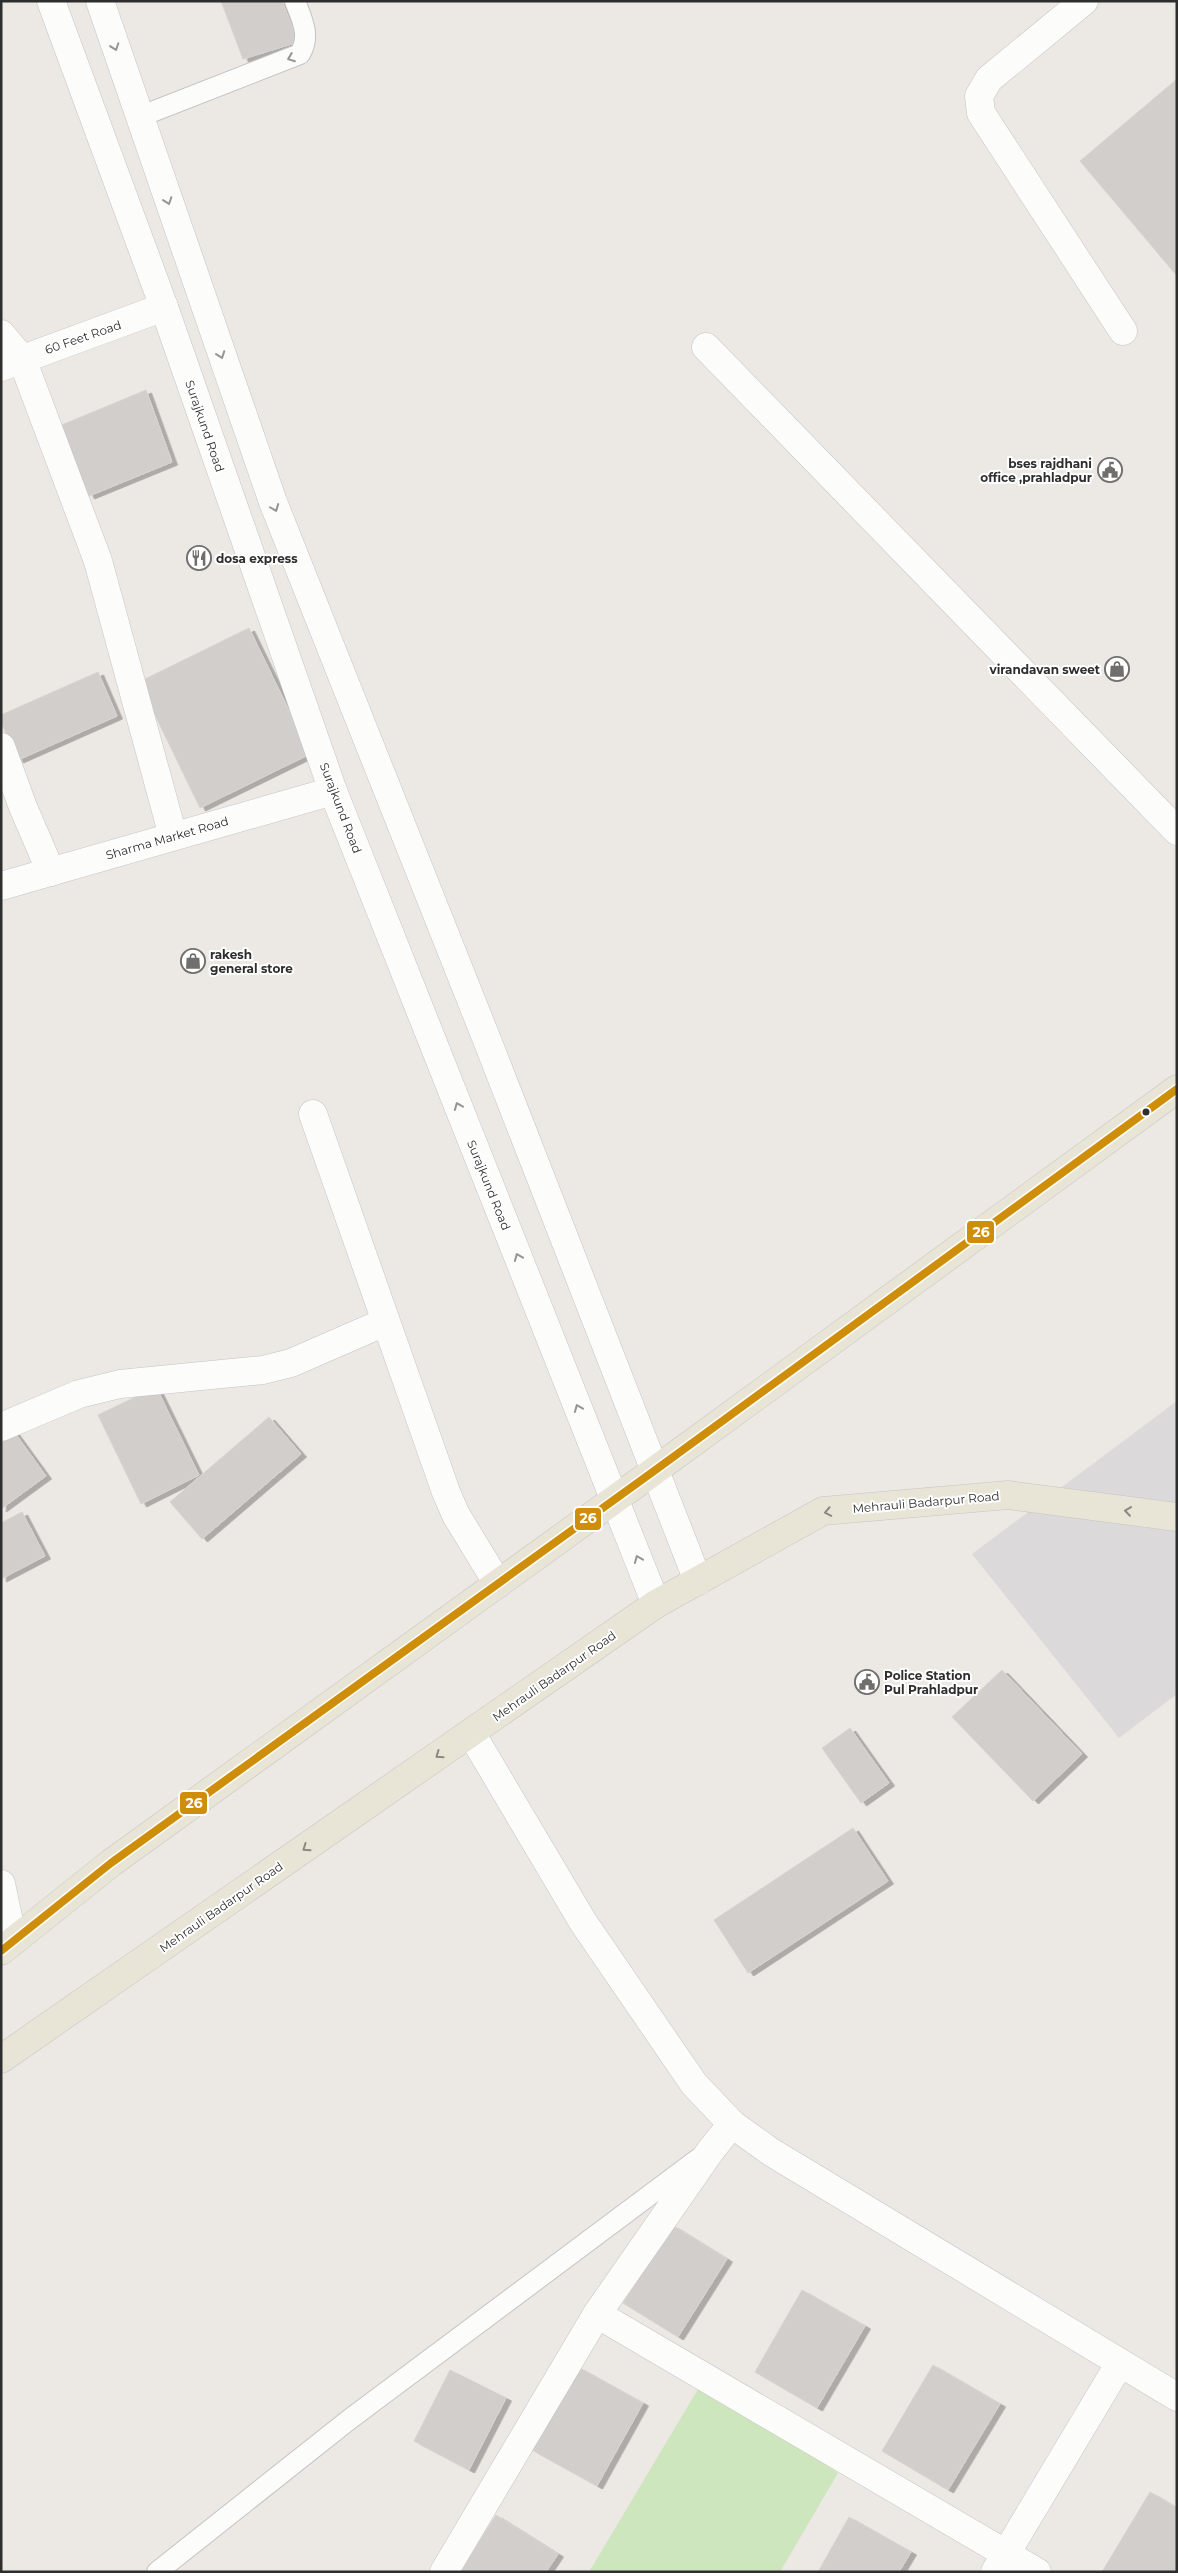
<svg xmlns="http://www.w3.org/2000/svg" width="1178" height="2573" font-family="Montserrat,sans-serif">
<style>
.industrial{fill:#dcd9db}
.green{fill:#cee6be}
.building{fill:#d1cecb;stroke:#d7d4d0;filter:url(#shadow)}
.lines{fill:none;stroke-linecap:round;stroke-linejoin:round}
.service-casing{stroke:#c5c4c5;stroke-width:22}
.minor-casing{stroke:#c5c4c5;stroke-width:29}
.secondary-casing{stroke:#c5c4c5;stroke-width:29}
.primary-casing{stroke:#c6c5c4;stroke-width:29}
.service{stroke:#fcfcfb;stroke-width:20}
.minor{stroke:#fcfcfb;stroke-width:28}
.secondary{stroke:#fcfcfb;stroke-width:28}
.primary{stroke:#e8e4d6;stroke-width:28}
.bus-1-casing{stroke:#fff;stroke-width:11}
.bus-1{stroke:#cf8e09;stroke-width:8}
.oneway{stroke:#959594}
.oneway2{stroke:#8b8982}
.bus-dot{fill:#2e2e2e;stroke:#fff;stroke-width:2}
.labels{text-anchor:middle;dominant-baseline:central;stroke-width:4;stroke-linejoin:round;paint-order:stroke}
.street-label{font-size:12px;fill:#2e2e2e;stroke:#fff}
.poi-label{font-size:12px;font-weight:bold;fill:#2e2e2e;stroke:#fff;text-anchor:start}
.line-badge{stroke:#fff;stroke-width:2}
.badge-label{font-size:14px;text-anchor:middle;font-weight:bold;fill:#fff}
</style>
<defs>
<filter id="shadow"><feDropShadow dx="5.5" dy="3" stdDeviation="0" flood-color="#0004"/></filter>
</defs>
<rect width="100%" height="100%" fill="#ece8e4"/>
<polygon class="industrial" points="1177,1401 1177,1694 1119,1738 972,1554"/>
<polygon class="green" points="704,2379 838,2473 780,2572 589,2572"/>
<g class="building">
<polygon points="221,1 282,1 298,42 243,59"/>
<polygon points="1177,79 1177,276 1080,161"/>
<polygon points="146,390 172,462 89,496 57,427"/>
<polygon points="249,628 310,754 200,808 139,682"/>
<polygon points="98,672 117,716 18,760 1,722 1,715"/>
<polygon points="156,1387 199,1475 141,1504 98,1415"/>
<polygon points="269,1417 301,1454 202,1539 170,1502"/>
<polygon points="12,1429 46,1476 1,1509 1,1437"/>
<polygon points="22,1512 45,1556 1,1579 1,1523"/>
<polygon points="1002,1670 1082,1754 1033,1801 952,1717"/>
<polygon points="850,1728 889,1783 861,1803 822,1748"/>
<polygon points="853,1828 888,1881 748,1973 714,1920"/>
<polygon points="672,2225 727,2259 678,2337 623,2303"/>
<polygon points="802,2290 865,2326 817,2408 755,2372"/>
<polygon points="933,2365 1000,2404 948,2490 882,2451"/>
<polygon points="578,2367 643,2403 597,2486 532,2450"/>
<polygon points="450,2370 506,2398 469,2470 414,2441"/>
<polygon points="1150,2492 1177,2508 1177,2572 1102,2572"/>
<polygon points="496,2515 558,2554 546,2572 460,2572"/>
<polygon points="849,2517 911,2552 899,2572 818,2572"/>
</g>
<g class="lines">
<defs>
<g id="service">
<path d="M139 117 300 54C311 35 302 20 295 1"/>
<polyline points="157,2572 350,2419 698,2159"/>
</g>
<g id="minor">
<polyline points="1084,1 989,79 979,96 981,113 1123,331"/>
<polyline points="1,334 22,359 98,561 173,836"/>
<polyline points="706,347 1177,831"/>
<polyline points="1,367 164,307"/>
<polyline points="1,747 23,807 51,872"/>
<polyline points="1,886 333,791"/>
<polyline points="313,1114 446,1492 456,1515 498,1584"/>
<polyline points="1,1427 79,1394 120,1384 263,1370 291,1363 385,1322"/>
<polyline points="471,1733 583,1922 694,2084 732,2124 771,2152 1177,2397"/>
<polyline points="1,1884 13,1941"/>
<polyline points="597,2314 1037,2572"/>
<polyline points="444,2572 597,2314 711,2150 732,2124"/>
<polyline points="995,2572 1120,2363"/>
</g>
<g id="secondary">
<polyline points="51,1 164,307 333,791 656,1604"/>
<polyline points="100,1 273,502 489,1045 698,1581"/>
</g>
<g id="primary">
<polyline points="1,1951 111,1863 654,1471 1177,1089"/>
<polyline points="1,2059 656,1604 823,1511 1008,1495 1177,1517"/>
</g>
</defs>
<use href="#service" class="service-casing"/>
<use href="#minor" class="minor-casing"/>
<use href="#secondary" class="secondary-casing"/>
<use href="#primary" class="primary-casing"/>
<use href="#service" class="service"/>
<use href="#minor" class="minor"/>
<use href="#secondary" class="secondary"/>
<use href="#primary" class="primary"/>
<defs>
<polyline id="bus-1" points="1,1951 111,1863 654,1471 1177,1089"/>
</defs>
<use href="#bus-1" class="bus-1-casing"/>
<use href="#bus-1" class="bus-1"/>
</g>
<defs><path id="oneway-chevron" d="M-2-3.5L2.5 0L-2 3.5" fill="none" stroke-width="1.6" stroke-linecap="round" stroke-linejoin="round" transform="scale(1.25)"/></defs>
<g class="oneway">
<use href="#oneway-chevron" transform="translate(115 47) rotate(71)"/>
<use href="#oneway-chevron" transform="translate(291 58) rotate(159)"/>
<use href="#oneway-chevron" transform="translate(168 201) rotate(71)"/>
<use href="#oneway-chevron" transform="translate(221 355) rotate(70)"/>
<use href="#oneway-chevron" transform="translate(275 508) rotate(69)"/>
<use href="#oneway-chevron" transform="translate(458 1106) rotate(-112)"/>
<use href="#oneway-chevron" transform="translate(518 1257) rotate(-112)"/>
<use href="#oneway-chevron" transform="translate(578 1408) rotate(-112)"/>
<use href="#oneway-chevron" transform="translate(638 1559) rotate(-112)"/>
</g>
<g class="oneway2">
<use href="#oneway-chevron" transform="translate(1128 1511) rotate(-172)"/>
<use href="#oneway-chevron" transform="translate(828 1512) rotate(169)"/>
<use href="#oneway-chevron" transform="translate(439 1755) rotate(145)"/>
<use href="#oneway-chevron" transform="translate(306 1848) rotate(145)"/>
</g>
<defs>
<symbol id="civic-ring" viewBox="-11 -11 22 22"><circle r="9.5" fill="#fff" stroke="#706f6e" stroke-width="1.5"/><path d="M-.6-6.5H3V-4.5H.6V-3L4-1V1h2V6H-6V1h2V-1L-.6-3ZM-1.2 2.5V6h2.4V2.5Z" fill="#706f6e"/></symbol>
<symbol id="restaurant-ring" viewBox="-11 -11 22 22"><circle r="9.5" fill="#fff" stroke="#706f6e" stroke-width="1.5"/><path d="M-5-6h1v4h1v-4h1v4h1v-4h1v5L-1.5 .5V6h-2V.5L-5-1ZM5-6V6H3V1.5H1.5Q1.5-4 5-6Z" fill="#706f6e"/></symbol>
<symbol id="shop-ring" viewBox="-11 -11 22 22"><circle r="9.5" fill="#fff" stroke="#706f6e" stroke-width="1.5"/><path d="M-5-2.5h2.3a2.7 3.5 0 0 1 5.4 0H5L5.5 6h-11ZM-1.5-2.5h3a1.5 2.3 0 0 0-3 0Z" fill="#706f6e"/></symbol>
</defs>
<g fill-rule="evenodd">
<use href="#civic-ring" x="1096" y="456" width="28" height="28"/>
<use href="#restaurant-ring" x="185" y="544" width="28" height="28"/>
<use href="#shop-ring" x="1103" y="655" width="28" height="28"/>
<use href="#shop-ring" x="179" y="947" width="28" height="28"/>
<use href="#civic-ring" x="853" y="1668" width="28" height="28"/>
</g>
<circle class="bus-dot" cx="1146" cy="1112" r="4.5"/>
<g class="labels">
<g class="street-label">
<text transform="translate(83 337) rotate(-19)">60 Feet Road</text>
<text transform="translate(205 426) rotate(71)">Surajkund Road</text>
<text transform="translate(341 808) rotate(69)">Surajkund Road</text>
<text transform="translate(167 838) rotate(-16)">Sharma Market Road</text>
<text transform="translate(489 1185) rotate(68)">Surajkund Road</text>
<text transform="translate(926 1502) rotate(-5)">Mehrauli Badarpur Road</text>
<text transform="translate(554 1676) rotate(-35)">Mehrauli Badarpur Road</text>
<text transform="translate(221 1907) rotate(-35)">Mehrauli Badarpur Road</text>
</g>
<g class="poi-label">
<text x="1092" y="463" text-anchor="end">bses rajdhani<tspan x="1092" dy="14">office ,prahladpur</tspan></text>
<text x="216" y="558">dosa express</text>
<text x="1100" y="669" text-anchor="end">virandavan sweet</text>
<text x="210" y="954">rakesh<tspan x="210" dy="14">general store</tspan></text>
<text x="884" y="1675">Police Station<tspan x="884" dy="14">Pul Prahladpur</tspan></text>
</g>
</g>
<g class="line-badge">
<rect x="966" y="1220" width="29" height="24" rx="5" fill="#cf8e09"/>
<rect x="574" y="1507" width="28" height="24" rx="5" fill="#cf8e09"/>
<rect x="179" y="1791" width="29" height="24" rx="5" fill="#cf8e09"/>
</g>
<g class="badge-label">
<text x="981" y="1237">26</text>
<text x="588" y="1523">26</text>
<text x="194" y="1808">26</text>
</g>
<rect width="1178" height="2573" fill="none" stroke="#2e2e2e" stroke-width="5"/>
</svg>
